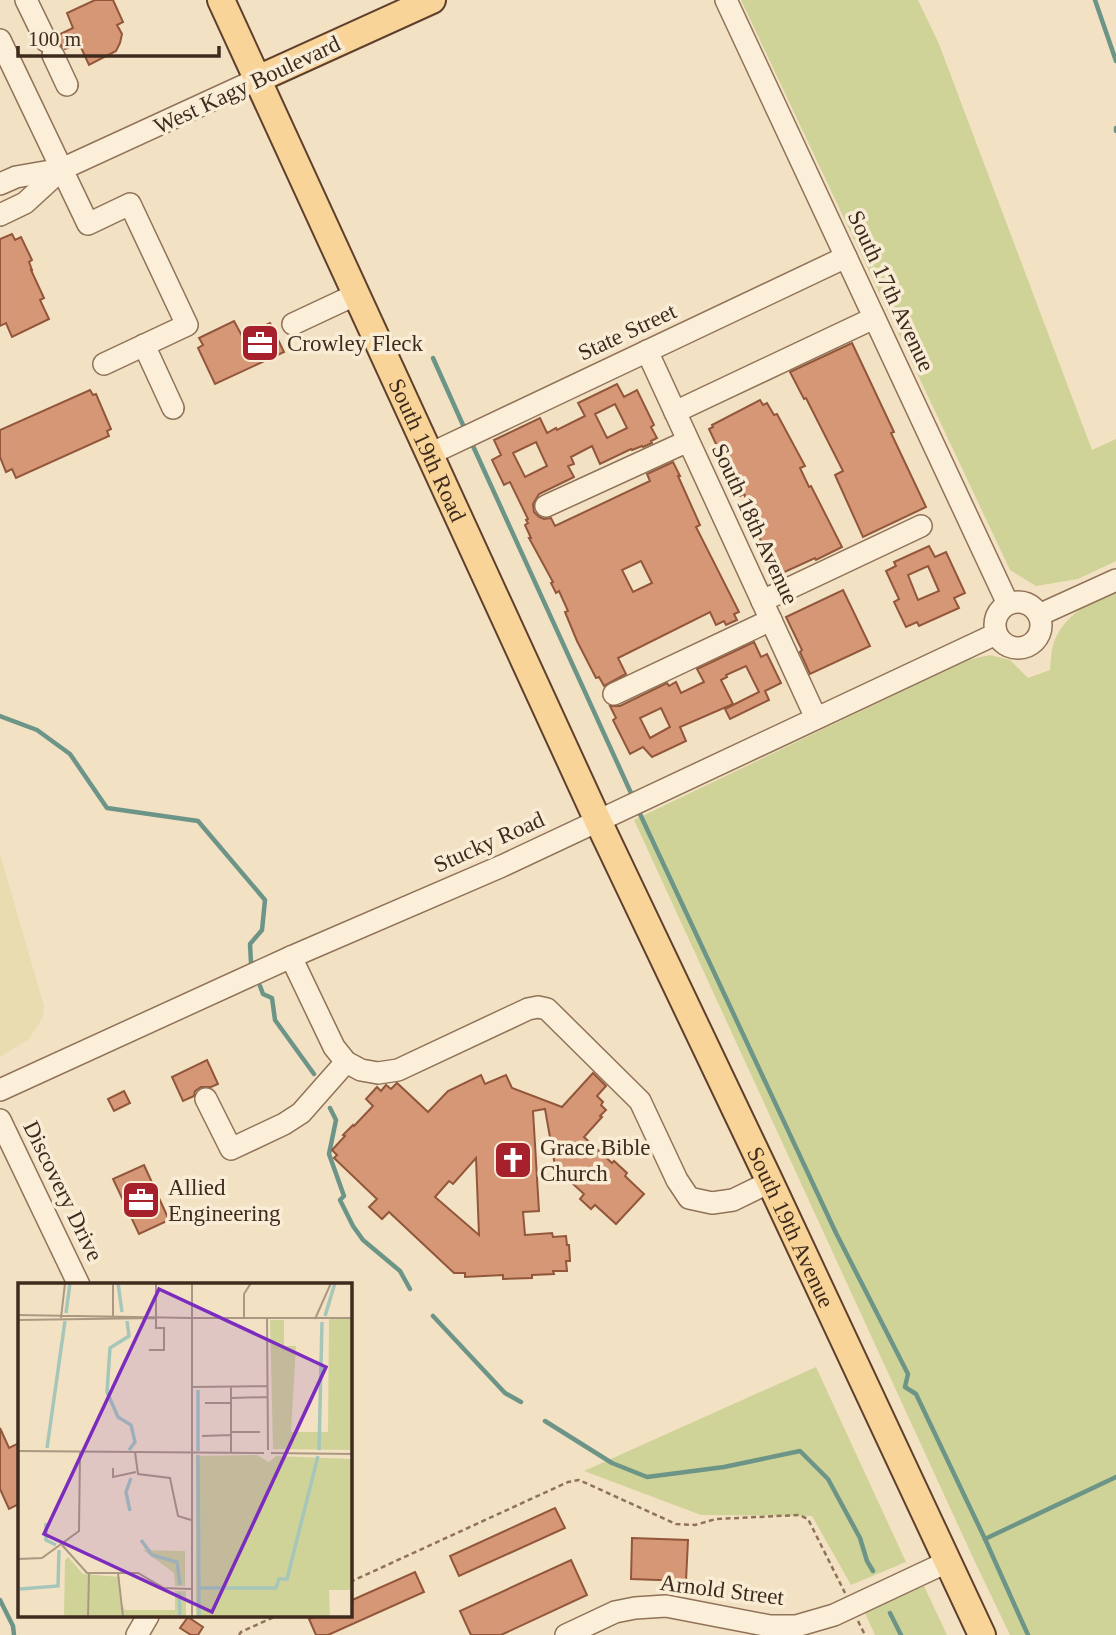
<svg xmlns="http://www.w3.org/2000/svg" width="1116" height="1635" font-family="Georgia,serif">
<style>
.farmland{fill:#e9dcb1}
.green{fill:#d0d397}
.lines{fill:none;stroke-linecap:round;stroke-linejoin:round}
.stream{stroke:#6c9588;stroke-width:4.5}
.building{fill:#d59776;stroke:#92573b;stroke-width:2;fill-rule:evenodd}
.minor-casing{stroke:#907258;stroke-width:24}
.major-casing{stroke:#5e402d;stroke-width:30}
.path{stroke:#907258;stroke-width:2.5;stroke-dasharray:5 3.5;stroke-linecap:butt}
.minor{stroke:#fcefd9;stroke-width:21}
.major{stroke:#f9d499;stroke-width:26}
.labels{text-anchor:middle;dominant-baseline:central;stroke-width:7;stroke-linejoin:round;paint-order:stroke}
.street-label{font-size:23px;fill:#3f2b1e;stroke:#f9ecd5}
.poi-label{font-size:23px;fill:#3f2b1e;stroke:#f9ecd5;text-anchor:start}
.inset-river{fill:none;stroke:#a6c6ba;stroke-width:3.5}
.inset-road{fill:none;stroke:#ab9882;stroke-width:2}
.view{fill:#7b2cbf;fill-opacity:0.15;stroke:#7b2cbf;stroke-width:3.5}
.inset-edge{fill:none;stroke:#3f2b1e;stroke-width:3.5}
</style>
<rect width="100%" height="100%" fill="#f3e1c4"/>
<polygon class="farmland" points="0,854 44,1006 43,1017 29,1039 0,1057"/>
<g class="green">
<polygon points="741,0 918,0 939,44 1092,450 1116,439 1116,561 1078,579 1036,586 1010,570"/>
<path d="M1116 590V1635H1010L975 1562 634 820 967 660 990 655 1010 660 1028 678 1050 670C1051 661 1051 650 1054 642 1065 614 1090 602 1116 590Z"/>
<polygon points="816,1367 906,1562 851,1585 812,1516 701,1515 584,1471"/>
<polygon points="924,1586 947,1635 875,1635 865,1613"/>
</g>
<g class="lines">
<g class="stream">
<polyline points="1095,0 1116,61"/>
<polyline points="1116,128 1116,131"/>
<polyline points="433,358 463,425"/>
<polyline points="473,446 631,793"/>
<polyline points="0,716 37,730 70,754 107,808 198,821 265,900 262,930 250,944 251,963"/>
<polyline points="640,814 836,1233 908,1374 905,1387 916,1394 985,1539 1028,1635"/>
<polyline points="260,986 263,994 272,998 275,1020 314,1074"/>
<polyline points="330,1108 336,1120 329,1154 344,1196 340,1200 353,1226 363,1240 400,1271 410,1289"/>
<polyline points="433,1316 505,1393 521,1402"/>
<polyline points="545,1421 612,1463 647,1477 724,1467 800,1451 828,1479 860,1538 867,1561 873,1571"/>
<polyline points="985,1539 1116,1477"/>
<polyline points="0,1600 13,1626 14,1635"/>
<polyline points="890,1613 901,1635"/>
</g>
</g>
<g class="building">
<polygon points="95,0 113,0 123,22 117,25 122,34 120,43 116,51 89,65 79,43 65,49 59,43 58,35 73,28 67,13"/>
<polygon points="12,234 15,240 21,237 32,260 29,262 32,270 31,270 44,298 40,300 49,319 12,337 6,323 0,326 0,239"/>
<polygon points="234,321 242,336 270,323 284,352 215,384 198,348 203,345 199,338"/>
<polygon points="852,343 894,432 891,433 926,507 863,537 835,475 843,471 811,408 806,398 804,399 790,372"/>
<path d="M617 384 624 397 637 390 654 425 651 427 657 438 651 441 652 443 643 447 642 446 632 450 631 449 600 464 592 446 571 457 574 464 568 466 574 477 539 494 533 504 534 512 539 517 544 519 551 518 555 526 650 481 647 474 673 462 680 476H678L700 525 696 527 739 612 734 614 737 620 726 625 724 621 716 625 710 612 618 658 626 674 604 686 599 677 596 678 577 641 565 612 568 611 559 591 556 593 551 583 553 582 529 538H531L525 525 528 523 526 520 528 519 510 482 504 485 492 460 501 455 494 440 540 418 547 433 556 428 557 430 585 416 578 403ZM615 404 627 428 607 438 595 414ZM536 442 547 466 525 477 513 453ZM641 561 652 583 633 592 622 570Z"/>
<polygon points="90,390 93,395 96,394 111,429 107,431 109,436 16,478 12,469 6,472 0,457 0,430"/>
<polygon points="760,400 763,405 767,403 774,415 777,414 805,466 800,468 809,487 811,486 842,547 816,560 815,558 778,575 754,527 749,515 753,513 744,494 740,496 709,429 713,427 712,425"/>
<path d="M929 546 935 557 946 552 965 593 954 598 959 608 919 626 917 622 906 627 894 602 899 599 886 571 896 566 894 562ZM928 566 939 591 918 600 908 575Z"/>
<polygon points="843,590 870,646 810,674 800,652 802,650 786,617"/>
<path d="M754 642 761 657 767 654 781 683 765 691 769 700 730 719 725 709 759 692 746 666 726 675 727 677 721 680 733 704 680 727 686 741 652 757 643 747 630 754 613 720 616 718 610 706H620L667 683 669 686 676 682 681 693 704 682 697 669ZM661 708 670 727 650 738 640 718Z"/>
<polygon points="207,1060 218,1084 211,1087 201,1087 195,1091 194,1096 183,1101 172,1077"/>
<path d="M593 1073 606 1086 597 1096 603 1102 601 1105 606 1110 600 1116 602 1117 584 1137 612 1163 614 1161 627 1173 625 1176 644 1194 616 1224 595 1205 591 1209 580 1199 584 1194 572 1183H564L557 1177 545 1109 533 1111 539 1211 523 1212 525 1235 552 1233 553 1237 566 1236 567 1245H569L570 1261H566L567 1271H553L554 1274 532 1275V1278L503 1279V1275L465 1277V1273H454L389 1212 382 1219 369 1207 377 1199 334 1158 337 1155 332 1150 345 1136 343 1135 353 1125 354 1126 373 1106 366 1099 377 1087 381 1091 386 1085 391 1089 397 1083 428 1112 448 1091 481 1075 485 1084 506 1075 512 1088 562 1107ZM476 1158 479 1235 435 1197 449 1181 453 1184Z"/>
<polygon points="124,1091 130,1103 114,1111 108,1099"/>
<polygon points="144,1165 169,1220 139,1234 113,1179"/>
<polygon points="0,1428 9,1448 19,1443 19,1504 9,1509 0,1489"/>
<polygon points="555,1508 565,1528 459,1576 450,1556"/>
<polygon points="632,1538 688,1540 686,1581 631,1579"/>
<polygon points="571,1560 587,1595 501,1635 471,1635 460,1611"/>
<polygon points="415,1572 424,1592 328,1635 316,1635 309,1619 317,1616 350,1616 350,1601"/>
<polygon points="188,1617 203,1627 198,1635 191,1635 180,1628"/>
</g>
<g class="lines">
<defs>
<g id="minor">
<polyline points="26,0 46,41"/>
<polyline points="726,0 1008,604"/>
<polyline points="0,40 88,224 130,204 187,325 104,364"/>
<polyline points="53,55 67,85"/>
<polyline points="0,184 16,177 62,169 258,79"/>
<polyline points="0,215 25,203 62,169"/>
<polyline points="293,324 357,294"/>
<polyline points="144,345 173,408"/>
<polyline points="647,351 816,718"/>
<polyline points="675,412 874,318"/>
<polyline points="430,454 846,257"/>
<polyline points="546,506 688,441"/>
<polyline points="762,601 921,526"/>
<circle cx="1018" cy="625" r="23"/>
<polyline points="1039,615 1116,580"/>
<polyline points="614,694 771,620"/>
<polyline points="291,957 334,1047 346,1062 361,1070 378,1073 398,1070 528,1009 538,1007 547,1009 640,1101 677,1180 689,1198 712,1203 733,1200 770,1182"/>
<polyline points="0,1090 291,957 502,866 996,634"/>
<polyline points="206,1099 231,1149 284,1124 301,1113 346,1062"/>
<polyline points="0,1120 79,1285"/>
<polyline points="137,1635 148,1616"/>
<polyline points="566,1635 615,1612 635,1608 666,1606 770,1626 796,1626 834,1615 947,1562"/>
</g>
<g id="major">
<path id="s1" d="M221 0 598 821 770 1182 982 1635"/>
<polyline points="258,79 432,0"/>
</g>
</defs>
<use href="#minor" class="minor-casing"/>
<use href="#major" class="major-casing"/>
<g class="path">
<polyline points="350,1582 568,1482 579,1480 676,1524 695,1525 716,1519 799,1515 808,1519 845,1593"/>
<polyline points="858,1621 865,1635"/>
<polyline points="239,1635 241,1632 276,1616"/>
</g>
<use href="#minor" class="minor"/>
<use href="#major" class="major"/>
</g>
<defs>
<symbol id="office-square" viewBox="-11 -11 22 22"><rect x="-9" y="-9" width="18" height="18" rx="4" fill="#a6212c" stroke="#f9ecd5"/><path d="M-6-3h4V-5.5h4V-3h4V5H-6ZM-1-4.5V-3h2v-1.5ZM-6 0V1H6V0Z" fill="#fff"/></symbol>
<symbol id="church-square" viewBox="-11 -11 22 22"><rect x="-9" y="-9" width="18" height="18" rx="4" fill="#a6212c" stroke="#f9ecd5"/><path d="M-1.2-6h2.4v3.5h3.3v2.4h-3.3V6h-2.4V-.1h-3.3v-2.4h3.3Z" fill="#fff"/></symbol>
</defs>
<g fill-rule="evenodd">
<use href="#office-square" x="238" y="321" width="44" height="44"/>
<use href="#church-square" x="491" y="1138" width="44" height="44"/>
<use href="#office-square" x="119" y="1178" width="44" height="44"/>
</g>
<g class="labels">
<g class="street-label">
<text transform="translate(247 85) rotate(-25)">West Kagy Boulevard</text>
<text transform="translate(891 291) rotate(65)">South 17th Avenue</text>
<text transform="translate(627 332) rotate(-25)">State Street</text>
<text stroke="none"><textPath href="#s1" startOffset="495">South 19th Road</textPath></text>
<text transform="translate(755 524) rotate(65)">South 18th Avenue</text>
<text transform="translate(489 842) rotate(-24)">Stucky Road</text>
<text transform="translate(63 1191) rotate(64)">Discovery Drive</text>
<text stroke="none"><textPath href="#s1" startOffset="1353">South 19th Avenue</textPath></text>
<text transform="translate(722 1590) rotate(7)">Arnold Street</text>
</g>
<g class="poi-label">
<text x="287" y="343">Crowley Fleck</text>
<text x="540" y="1147">Grace Bible<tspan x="540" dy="26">Church</tspan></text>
<text x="168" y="1187">Allied<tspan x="168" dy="26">Engineering</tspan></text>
</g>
</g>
<g transform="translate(18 1283)">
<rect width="334" height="334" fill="#f3e1c4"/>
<path d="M311 36H334V167L255 166 252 37H266V63H278L273 149H310ZM239 172 251 179 258 173 334 176V307H311L312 334H178V173ZM125 267 167 268V303H157L156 290ZM50 274 65 291 102 294V317L107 327H157V308H168V334H46L47 277Z" fill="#d0d397"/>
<path class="inset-river" d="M100 0 104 29M48 30 52 0M307 33 317 0M109 38 111 53 92 65 89 109 100 134 113 142 117 159 111 167M29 165 47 38M301 167 304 39M180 168V107M180 172 181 334M112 228 108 209 113 195M28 240V257L38 262M123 257 134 272 159 279 162 302M181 305H258L261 296H269L300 173M2 306 40 303 41 267M161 310 162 334"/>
<path class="inset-road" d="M95 0V36M0 32 174 35M43 35 47 0M174 35H335M226 36V11L233 0M249 36 250 167M297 36 313 0M0 37 138 35M131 67H146V45H138V0M173 104 250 103M213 115 250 114M187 120H213M213 149H242M184 153 213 152M0 168 246 170M117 169 120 191 152 195 160 233 173 237M213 170V103M253 170 335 171M95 185V194L118 189M44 262 69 290H120L146 305 173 306M0 276 24 275 61 248 62 169M100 290 105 334M70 334 71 290M174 334V0"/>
<path class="view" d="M141 6 308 84 194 329 26 251Z"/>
<rect width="334" height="334" class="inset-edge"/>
</g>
<path d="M18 46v10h201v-10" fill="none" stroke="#3f2b1e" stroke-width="3.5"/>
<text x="28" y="46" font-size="21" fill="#3f2b1e" stroke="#f9ecd5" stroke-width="5" paint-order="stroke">100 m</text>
</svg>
